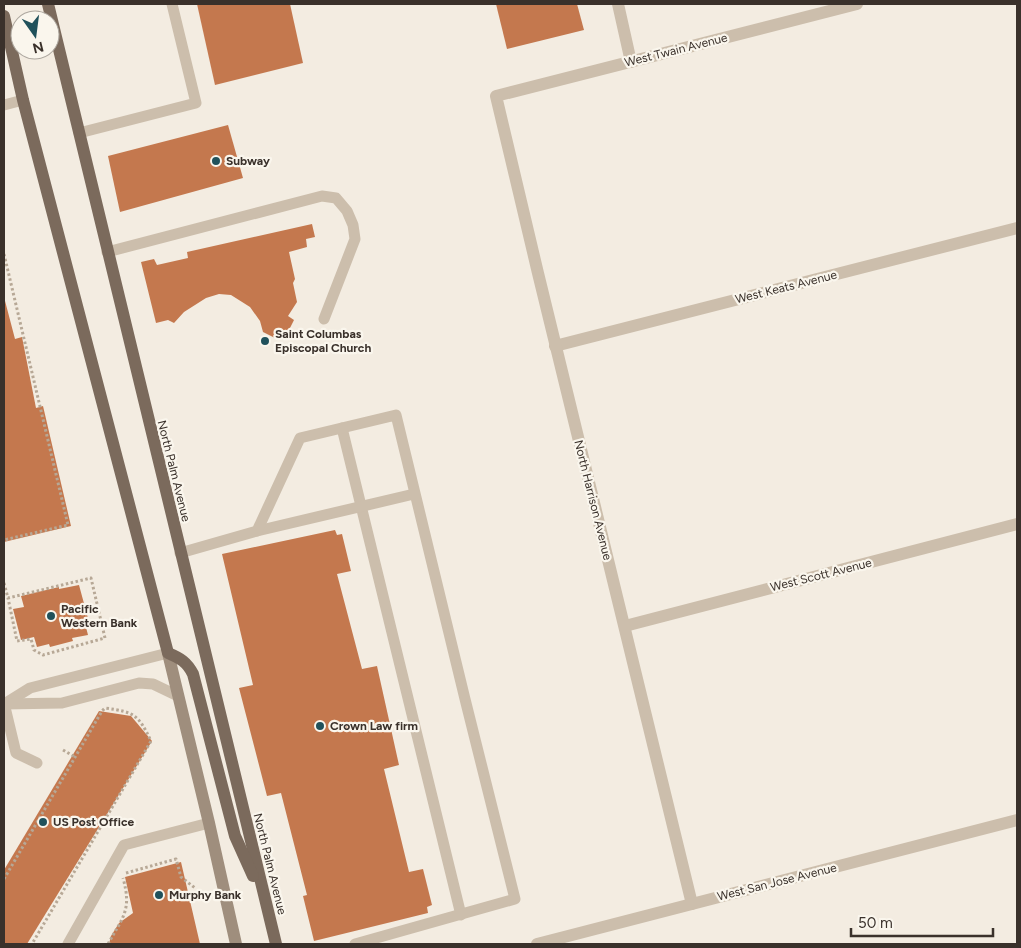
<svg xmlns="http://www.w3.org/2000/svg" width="1021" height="948" font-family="Figtree,sans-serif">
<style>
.building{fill:#c4784e}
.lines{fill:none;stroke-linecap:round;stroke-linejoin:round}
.path{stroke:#b7a896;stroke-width:3;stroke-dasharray:2.5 2.5;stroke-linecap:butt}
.service{stroke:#ccbeac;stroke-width:11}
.minor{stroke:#ccbeac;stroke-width:12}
.secondary{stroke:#9f8e7d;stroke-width:12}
.primary{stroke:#7b6a5c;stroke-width:12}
.poi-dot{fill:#20515b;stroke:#faf6ed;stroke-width:2}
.labels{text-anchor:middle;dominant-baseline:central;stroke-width:4.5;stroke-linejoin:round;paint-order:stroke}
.street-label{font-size:12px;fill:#3a312b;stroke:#faf6ed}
.poi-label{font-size:12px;font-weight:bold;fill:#3a312b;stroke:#faf6ed;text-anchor:start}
</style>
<rect width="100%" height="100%" fill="#f3ece1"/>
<g class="building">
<polygon points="197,4 290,4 303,63 215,85"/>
<polygon points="496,4 577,4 584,30 507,49"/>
<polygon points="228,125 243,178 120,212 108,156"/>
<polygon points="312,224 315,237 306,239 307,247 289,252 295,279 293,283 297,302 288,316 294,320 284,340 280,338 279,340 263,332 260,321 250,307 231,295 219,294 206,298 184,312 174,323 168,320 156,323 141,262 154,259 157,265 188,258 187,252"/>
<polygon points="4,297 15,339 22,337 36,408 43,406 71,526 4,542"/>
<polygon points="335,530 337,535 342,534 351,571 337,574 362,669 377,666 399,765 384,769 409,872 423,869 432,905 427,907 428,913 314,941 303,896 307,895 281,793 267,796 239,688 253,685 222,554"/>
<polygon points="79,585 89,622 85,623 88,635 72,638 73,641 50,647 49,644 37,647 34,637 21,640 13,609 24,607 21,596 59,587 59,589"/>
<polygon points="99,711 131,716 152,741 27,944 4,944 4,870"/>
<polygon points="181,862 200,944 109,944 111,936 119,923 133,913 125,877"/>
</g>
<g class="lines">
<g class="path">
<polyline points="4,254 68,525 4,540"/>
<polyline points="4,583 8,598 91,578 105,638 43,655 34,650 31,639 17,641 8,598"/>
<polyline points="63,750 75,757"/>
<polyline points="126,873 176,859 181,877 195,888"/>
<path d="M4 879 102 711 105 708C134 712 138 714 151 741L32 944"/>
<path d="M108 944C123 917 132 910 123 878"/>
</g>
<g class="service">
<polyline points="4,105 23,100"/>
<polyline points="79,133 196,103 172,4"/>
<polyline points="107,252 322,196 336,198 347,211 353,225 355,239 324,319"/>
<polyline points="342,428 461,915"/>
<polyline points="257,531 414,494"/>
<polyline points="180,553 257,531 300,438 396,415 465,699 515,899 355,944"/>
<polyline points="4,703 16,753 37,763"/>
<polyline points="6,703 30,688 168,653"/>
<polyline points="4,704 62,703 139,683 153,684 178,696"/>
<polyline points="68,944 124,845 209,823"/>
</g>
<g class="minor">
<polyline points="618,4 631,62"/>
<polyline points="555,346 1017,228"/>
<polyline points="625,626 1017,524"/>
<path d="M692 904C627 635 559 366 496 96L857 4"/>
<polyline points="537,944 1017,820"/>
</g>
<polyline class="secondary" points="168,653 209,823 236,944"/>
<g class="primary">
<polyline points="48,4 276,944"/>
<path d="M4 16 23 100 168 653C180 658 187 662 193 674L235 836 253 876"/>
</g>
</g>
<g class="poi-dot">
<circle cx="216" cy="161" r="5"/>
<circle cx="265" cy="341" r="5"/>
<circle cx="51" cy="616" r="5"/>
<circle cx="320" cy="726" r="5"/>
<circle cx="43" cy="822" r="5"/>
<circle cx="159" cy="895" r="5"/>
</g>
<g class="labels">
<g class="street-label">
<text transform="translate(676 50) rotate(-14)">West Twain Avenue</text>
<text transform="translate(786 287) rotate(-14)">West Keats Avenue</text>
<text transform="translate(174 471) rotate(76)">North Palm Avenue</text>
<text transform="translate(593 500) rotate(76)">North Harrison Avenue</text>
<text transform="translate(821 575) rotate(-14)">West Scott Avenue</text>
<text transform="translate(270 864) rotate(76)">North Palm Avenue</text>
<text transform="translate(777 882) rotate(-14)">West San Jose Avenue</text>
</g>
<g class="poi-label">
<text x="226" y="161">Subway</text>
<text x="275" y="334">Saint Columbas<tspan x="275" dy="14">Episcopal Church</tspan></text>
<text x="61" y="609">Pacific<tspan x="61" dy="14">Western Bank</tspan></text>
<text x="330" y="726">Crown Law firm</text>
<text x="53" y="822">US Post Office</text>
<text x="169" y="895">Murphy Bank</text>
</g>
</g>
<rect width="1021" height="948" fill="none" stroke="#3a312b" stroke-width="10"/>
<g transform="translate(35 35) rotate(166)"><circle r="24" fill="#faf6ed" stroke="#ada79f"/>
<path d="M0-4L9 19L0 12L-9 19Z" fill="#20515b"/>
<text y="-8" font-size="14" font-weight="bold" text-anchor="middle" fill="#3a312b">N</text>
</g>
<path d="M851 928v8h142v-8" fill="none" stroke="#3a312b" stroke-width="2.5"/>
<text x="858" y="928" font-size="15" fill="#3a312b" stroke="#faf6ed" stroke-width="4" paint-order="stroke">50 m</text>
</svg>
